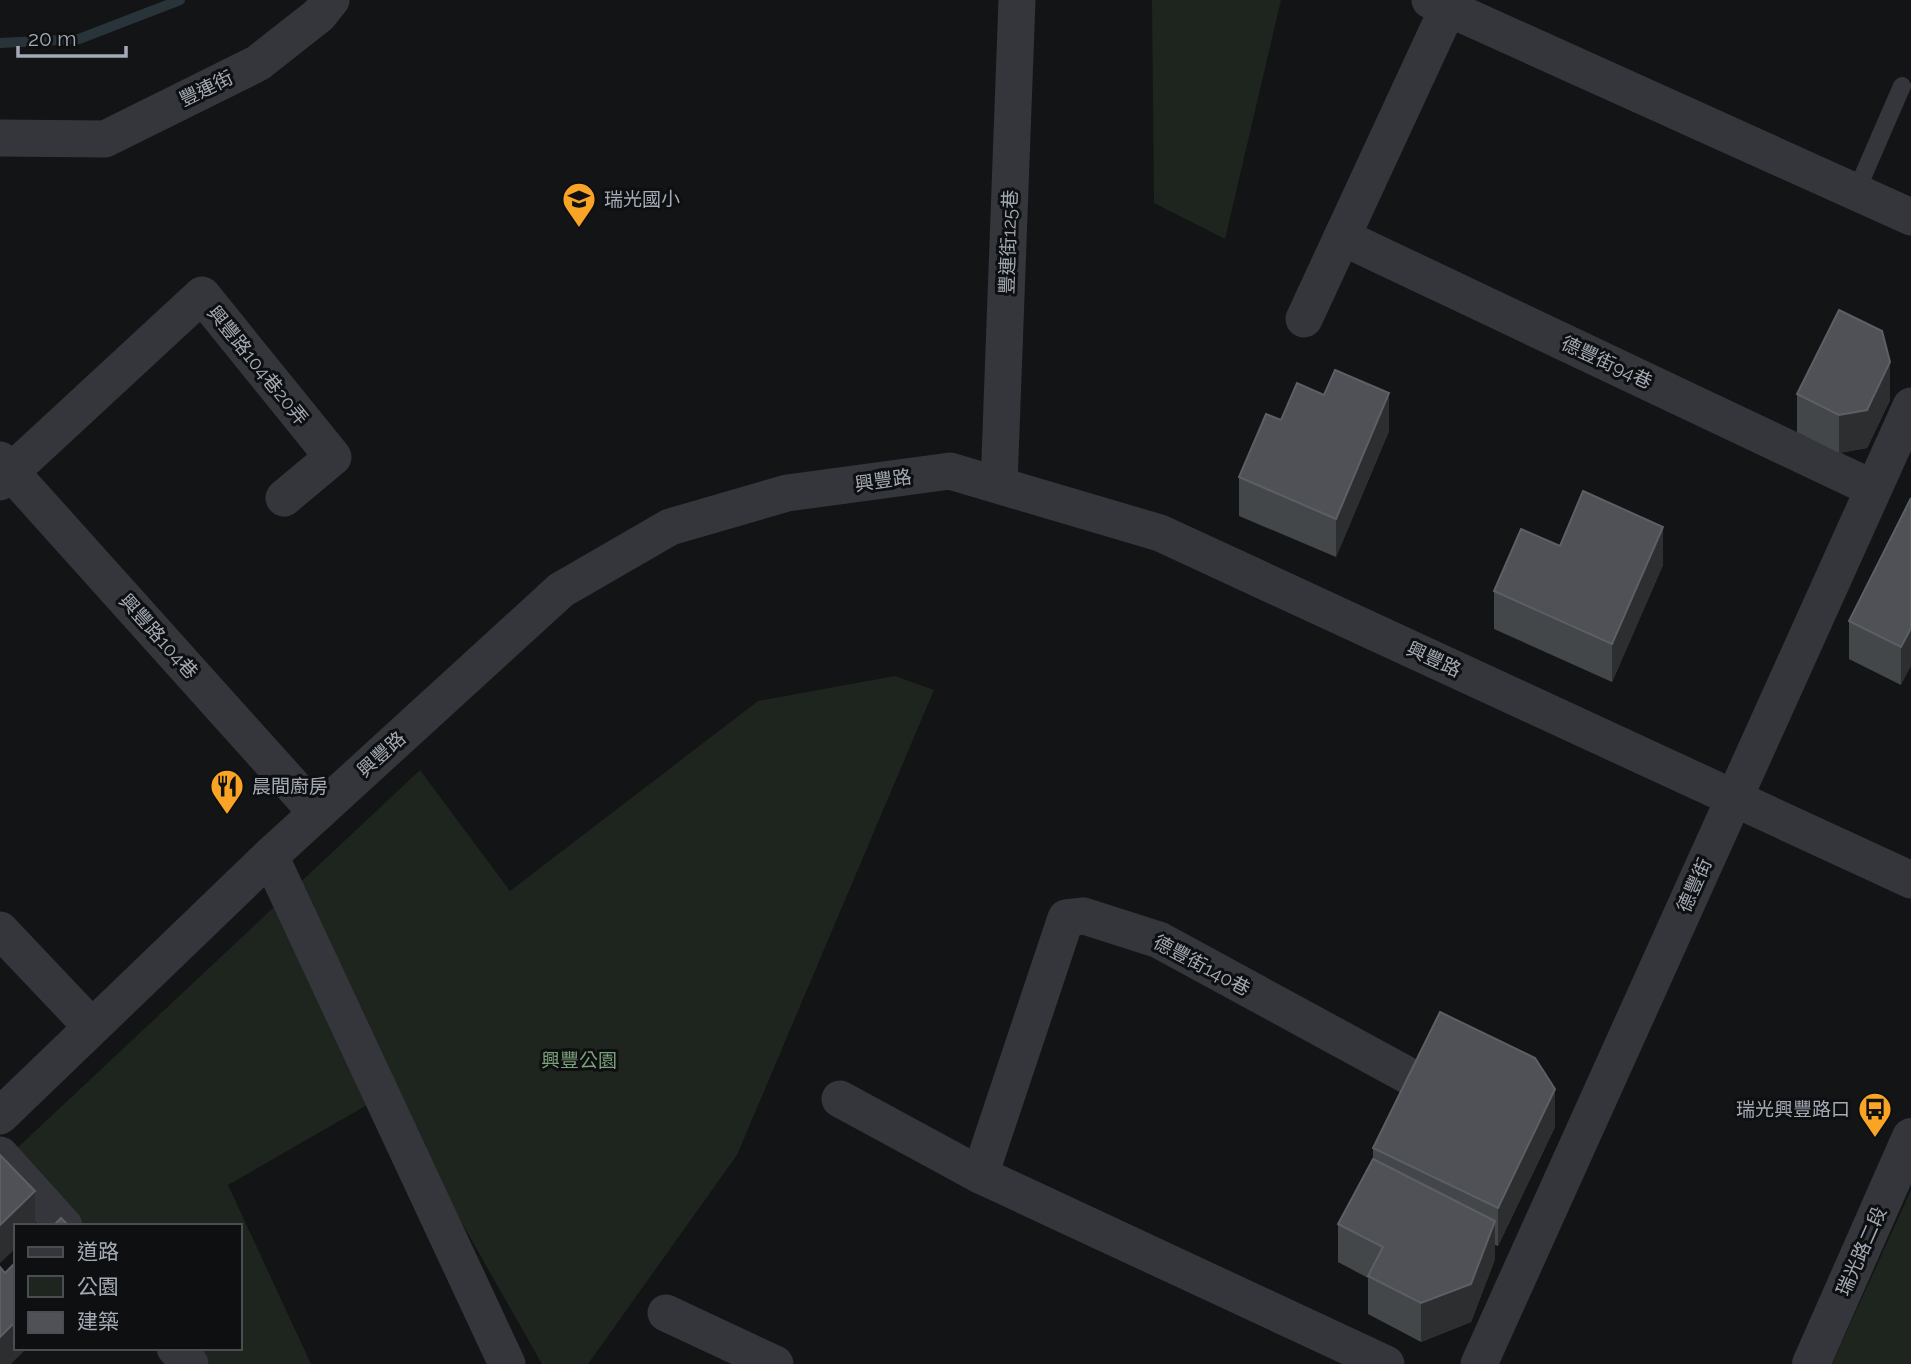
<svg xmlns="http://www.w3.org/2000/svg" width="1911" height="1364" font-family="Raleway,'Noto Sans TC',sans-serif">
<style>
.green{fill:#1d251e}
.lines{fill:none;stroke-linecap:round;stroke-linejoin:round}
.stream{stroke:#29343a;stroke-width:10}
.service{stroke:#34363b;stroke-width:18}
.minor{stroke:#34363b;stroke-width:37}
.tertiary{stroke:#34363b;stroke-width:38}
.wall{fill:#44474a}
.shaded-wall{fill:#2c2e30}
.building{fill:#4f5156;stroke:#5c5f65;stroke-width:2}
.labels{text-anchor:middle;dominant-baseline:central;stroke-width:6;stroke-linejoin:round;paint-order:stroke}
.street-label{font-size:19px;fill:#a4abb6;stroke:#0e0f10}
.poi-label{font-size:19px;fill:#a4abb6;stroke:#0e0f10;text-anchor:start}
.park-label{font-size:19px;fill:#7ba27a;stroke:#0e0f10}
</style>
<rect width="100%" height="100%" fill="#131415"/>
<g class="green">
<polygon points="1152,0 1281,0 1225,239 1154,203"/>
<polygon points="895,676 934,690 737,1155 588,1364 542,1364 388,1093 228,1185 311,1364 206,1364 191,1348 240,1348 240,1226 81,1226 14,1151 420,770 510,891 758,701"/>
<polygon points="1911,1190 1911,1364 1832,1364"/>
</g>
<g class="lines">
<polyline class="stream" points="0,43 79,39 180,0"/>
<polyline class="service" points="1856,192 1902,86"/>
<g class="minor">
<polyline points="1430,0 1911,217"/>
<polyline points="0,138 105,139 258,63 319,15 331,0"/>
<polyline points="1342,237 1872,488"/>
<polyline points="1304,319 1448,8"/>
<polyline points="0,460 317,813"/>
<polyline points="0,482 202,295 333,457 284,498"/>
<polyline points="999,485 1017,0"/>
<polyline points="270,856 507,1364"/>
<polyline points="0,930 91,1026"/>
<polyline points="840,1099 980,1175 1066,918 1084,916 1159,940 1451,1099"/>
<polyline points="0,1116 270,856 561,590 670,527 787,493 950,471 1160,533 1911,880"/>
<polyline points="0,1155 64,1226"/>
<polyline points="980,1175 1386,1364"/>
<polyline points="666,1313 775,1364"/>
<polyline points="175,1348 190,1364"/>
<polyline points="1479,1364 1911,406"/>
</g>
<polyline class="tertiary" points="1811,1364 1911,1137"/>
</g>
<g class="wall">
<polygon points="1797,394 1890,400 1867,448 1839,453 1797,432"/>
<polygon points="1281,420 1389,431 1336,557 1239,516 1239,477"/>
<polygon points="1911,498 1901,685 1849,659 1849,621"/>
<polygon points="1560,546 1663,565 1612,682 1494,629 1494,591"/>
<polygon points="1555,1127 1498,1246 1495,1245 1495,1259 1471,1322 1421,1342 1368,1314 1368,1278 1338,1262 1338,1224 1373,1159 1373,1148"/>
</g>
<g class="shaded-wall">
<polygon points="1890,362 1890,400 1867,448 1839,453 1839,415"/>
<polygon points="1389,393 1389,431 1336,557 1336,519"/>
<polygon points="1663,527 1663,565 1612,682 1612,644"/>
<polygon points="1911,628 1911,666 1901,685 1901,647"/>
<polygon points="1555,1089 1555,1127 1498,1246 1498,1208"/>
<polygon points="35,1191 35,1226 16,1226 16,1248 0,1263 0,1225"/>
<polygon points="1495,1221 1495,1259 1471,1322 1421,1342 1421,1303"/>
<polygon points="16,1321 16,1348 27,1348 11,1364 0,1364 0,1337"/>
</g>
<g class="building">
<polygon points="1839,310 1882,331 1890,362 1867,410 1839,415 1797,394"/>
<polygon points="1335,370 1389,393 1336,519 1239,477 1266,414 1281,420 1297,383 1324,395"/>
<polygon points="1583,491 1663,527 1612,644 1494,591 1521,529 1560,546"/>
<polygon points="1911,498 1911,628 1901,647 1849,621"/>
<polygon points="1440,1012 1535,1058 1555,1089 1498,1208 1373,1148"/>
<polygon points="0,1155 35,1191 0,1225"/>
<polygon points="1373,1159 1495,1221 1471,1284 1421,1303 1368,1276 1383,1247 1338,1224"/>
<polygon points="61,1218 69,1226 53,1226"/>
<polygon points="16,1262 16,1321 0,1337 0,1267 5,1273"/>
</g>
<defs>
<symbol id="school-pin" viewBox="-11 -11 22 30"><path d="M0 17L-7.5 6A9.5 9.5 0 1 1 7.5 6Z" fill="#faa426" stroke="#0e0f10"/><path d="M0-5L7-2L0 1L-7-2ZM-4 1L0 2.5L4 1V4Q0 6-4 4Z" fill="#111"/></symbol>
<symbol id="restaurant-pin" viewBox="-11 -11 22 30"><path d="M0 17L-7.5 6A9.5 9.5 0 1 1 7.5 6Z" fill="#faa426" stroke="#0e0f10"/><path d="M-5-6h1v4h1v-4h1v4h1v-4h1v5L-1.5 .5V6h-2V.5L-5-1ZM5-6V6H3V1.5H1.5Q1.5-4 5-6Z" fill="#111"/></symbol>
<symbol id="bus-pin" viewBox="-11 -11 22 30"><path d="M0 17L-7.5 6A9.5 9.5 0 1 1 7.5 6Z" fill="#faa426" stroke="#0e0f10"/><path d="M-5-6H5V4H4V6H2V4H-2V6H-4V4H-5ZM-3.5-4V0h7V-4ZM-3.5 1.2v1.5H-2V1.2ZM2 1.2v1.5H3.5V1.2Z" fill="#111"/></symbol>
</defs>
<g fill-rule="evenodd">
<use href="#school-pin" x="560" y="180" width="38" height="52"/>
<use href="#restaurant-pin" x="208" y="767" width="38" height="52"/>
<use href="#bus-pin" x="1856" y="1090" width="38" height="52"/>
</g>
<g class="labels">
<g class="street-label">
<text transform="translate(206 88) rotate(-26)">豐連街</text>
<text transform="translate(1008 242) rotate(-88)">豐連街125巷</text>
<text transform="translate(1607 362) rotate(25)">德豐街94巷</text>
<text transform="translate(258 365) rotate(51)">興豐路104巷20弄</text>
<text transform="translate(883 480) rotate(-8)">興豐路</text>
<text transform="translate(159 636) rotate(48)">興豐路104巷</text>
<text transform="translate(1434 659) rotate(25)">興豐路</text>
<text transform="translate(381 754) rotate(-42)">興豐路</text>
<text transform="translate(1694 885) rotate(-66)">德豐街</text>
<text transform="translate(1202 965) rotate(28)">德豐街140巷</text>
<text transform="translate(1861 1251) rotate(-66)">瑞光路二段</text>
</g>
<g class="poi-label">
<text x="604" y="199">瑞光國小</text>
<text x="252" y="786">晨間廚房</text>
<text x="1850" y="1109" text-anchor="end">瑞光興豐路口</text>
</g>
<g class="park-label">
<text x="579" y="1060">興豐公園</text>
</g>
</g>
<rect x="14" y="1224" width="228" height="126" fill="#0e0f10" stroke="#4a4d52" stroke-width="2"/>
<rect x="28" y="1247" width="35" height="10" fill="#34363b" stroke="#4a4d52" stroke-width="2"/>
<text x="77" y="1259" font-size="21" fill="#a4abb6">道路</text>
<rect x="28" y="1276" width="35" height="21" fill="#1d251e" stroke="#4a4d52" stroke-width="2"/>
<text x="77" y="1294" font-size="21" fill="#a4abb6">公園</text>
<rect x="28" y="1312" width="35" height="21" fill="#4f5156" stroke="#4a4d52" stroke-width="2"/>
<text x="77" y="1329" font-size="21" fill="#a4abb6">建築</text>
<path d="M18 46v10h108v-10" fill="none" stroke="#a4abb6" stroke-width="3.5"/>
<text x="28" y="46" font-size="21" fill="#a4abb6" stroke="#0e0f10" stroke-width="5" paint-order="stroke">20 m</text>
</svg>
